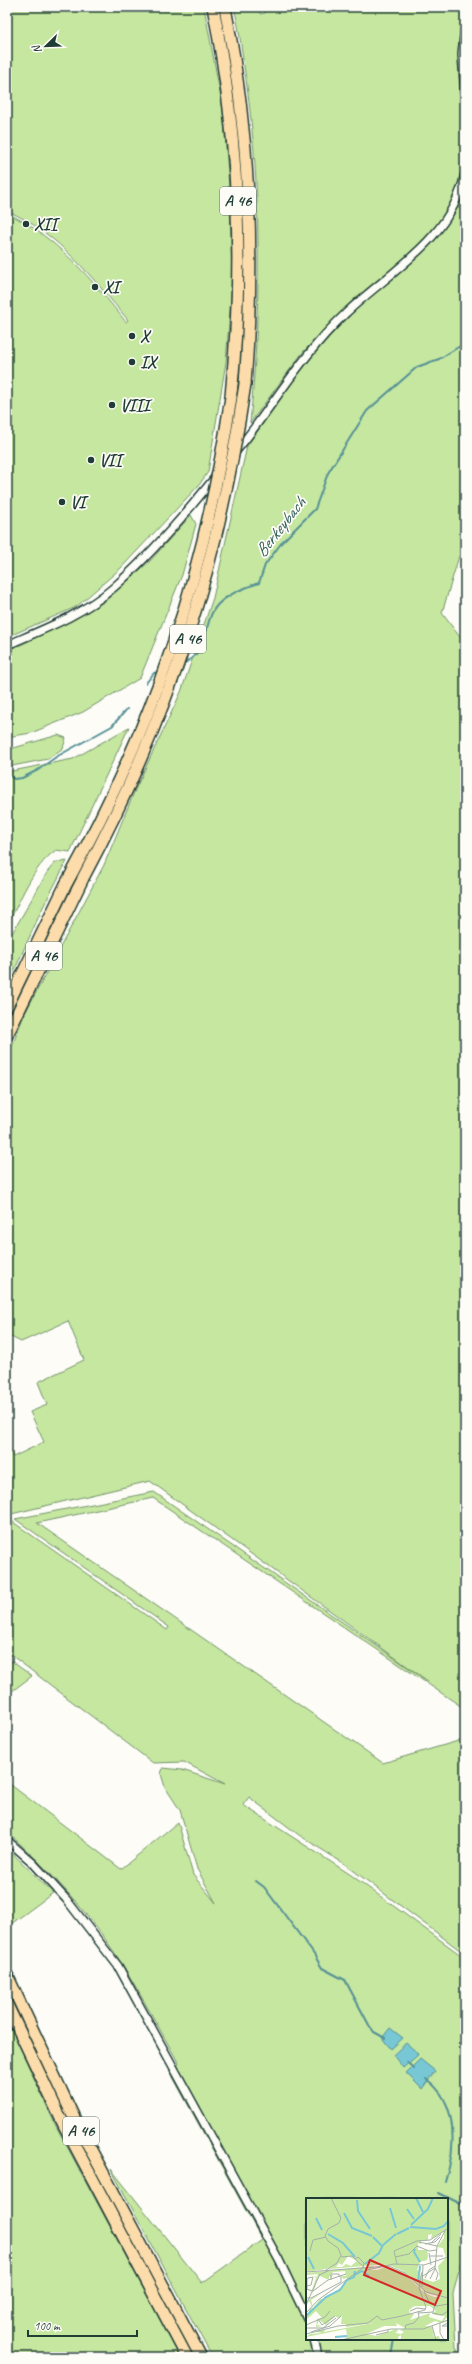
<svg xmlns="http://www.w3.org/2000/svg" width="472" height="2364" font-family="Caveat,sans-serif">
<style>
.green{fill:#c6e7a0;stroke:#72926a;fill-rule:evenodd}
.water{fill:#78c7d5;stroke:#549095}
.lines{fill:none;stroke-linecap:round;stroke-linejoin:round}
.stream{stroke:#549095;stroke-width:2}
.minor-casing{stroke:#1f3d34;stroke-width:10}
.highway-casing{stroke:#1f3d34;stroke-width:14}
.minor{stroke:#fdfcf7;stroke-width:7}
.highway{stroke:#fddcac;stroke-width:11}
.highway-bridge-casing{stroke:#1f3d34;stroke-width:14;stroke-linecap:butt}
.highway-bridge{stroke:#fddcac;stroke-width:11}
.poi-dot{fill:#1f3d34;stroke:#fdfcf7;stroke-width:1.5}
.labels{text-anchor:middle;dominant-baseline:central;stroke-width:3.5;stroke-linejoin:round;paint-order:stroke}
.shield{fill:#fdfcf7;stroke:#62766e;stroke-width:1}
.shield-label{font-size:16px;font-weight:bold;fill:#1f3d34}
.poi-label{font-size:17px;font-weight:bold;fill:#1f3d34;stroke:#fdfcf7;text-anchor:start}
.water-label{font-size:18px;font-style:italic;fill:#35605c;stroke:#fdfcf7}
.inset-river{fill:none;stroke:#78c7d5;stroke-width:2}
.inset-road{fill:none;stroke:#a4b0a9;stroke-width:1}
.view{fill:#d62828;fill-opacity:0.15;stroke:#d62828;stroke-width:2}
.inset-edge{fill:none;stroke:#1f3d34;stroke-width:2}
</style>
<rect width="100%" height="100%" fill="#fdfcf7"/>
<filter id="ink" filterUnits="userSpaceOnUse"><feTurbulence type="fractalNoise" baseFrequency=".025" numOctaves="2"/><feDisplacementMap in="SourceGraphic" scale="8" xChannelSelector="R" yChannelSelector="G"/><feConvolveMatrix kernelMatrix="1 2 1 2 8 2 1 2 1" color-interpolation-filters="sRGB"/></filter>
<g filter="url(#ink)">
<g class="green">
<path d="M7 7H204L223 109 230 200 232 283 226 362 208 472 199 485 121 568 76 607 7 637V213C56 236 93 281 126 322L128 320C94 280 57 231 7 211Z"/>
<path d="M234 7H259L260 14 265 13V7H465V36L463 37 465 125V536L442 613 465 644V1709L153 1498 37 1523 383 1763 465 1739V1954L346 1865 299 1835 249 1797 243 1805 351 1875 465 1958V2244L453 2294 456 2347 460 2357H212L111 2169 202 2283 262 2240 169 2070 179 2064C163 2035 147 2006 130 1977 98 1923 54 1874 7 1832V1782L121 1869 178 1822 193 1875 216 1903 197 1869 180 1810 165 1787 161 1774 163 1768 182 1770 225 1784 184 1762 153 1763 7 1652V1520H10L167 1630 169 1627 15 1519 154 1492 429 1682 150 1481 7 1515V1445L13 1457 44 1442 30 1412 47 1405 38 1382 84 1360 68 1321 21 1342 7 1335V1059L24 1015 104 865 135 790 181 692 213 598 247 446 308 359 348 317 367 300 362 295 343 311 303 352 250 423C261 308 262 193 246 79 242 55 240 31 234 7ZM307 2199H447V2339H307Z"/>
<polygon points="191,515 196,524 182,575 140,678 83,712 31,733 7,737 7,650 23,644 104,602 151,560"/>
<path d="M129 727 70 852 56 850C32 867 20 901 7 926V772L73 759Z"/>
<polygon points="58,735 66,738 63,748 48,759 7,767 7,750"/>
<polygon points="67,861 43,907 7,987 7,942 48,871 55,863"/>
<polygon points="7,1658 32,1676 7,1695"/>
<polygon points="7,1848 53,1893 7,1927"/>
<polygon points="7,2019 56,2126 180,2357 7,2357"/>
</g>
<g class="water">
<polygon points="390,2028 403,2038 391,2049 382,2038"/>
<polygon points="406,2043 419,2054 403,2068 393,2055"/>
<polygon points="420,2059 435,2071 422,2089 406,2073"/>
</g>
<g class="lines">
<g class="stream">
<path d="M181 664C206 656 204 630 212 613 219 597 243 588 259 583L265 565 282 542 315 509 328 473 367 411 417 367 439 359 465 343"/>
<polyline points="146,683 154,673 158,672"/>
<polyline points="7,774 14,779 22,778 38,770 56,757 112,726 127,709"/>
<polyline points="256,1881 264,1887 313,1953 322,1968 345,1980 369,2025 374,2032 385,2038"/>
<polyline points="407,2062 414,2069"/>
<path d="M426 2079C459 2102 456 2148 445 2182"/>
<polyline points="439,2193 461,2204"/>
<polyline points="436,2199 437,2198"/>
<polyline points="391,2357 394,2339"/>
</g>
<defs>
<g id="minor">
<polyline points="465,27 462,54 465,96"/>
<path d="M7 645C44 629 82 615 113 588 160 547 206 489 245 440 278 397 305 352 345 314 390 271 451 240 465 174"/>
<polyline points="7,1840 33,1863 66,1899 118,1966 279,2260 307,2318"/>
<polyline points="314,2339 318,2357"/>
</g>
<g id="highway">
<path d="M213 7C239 140 244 262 231 397"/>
<path d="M225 7C250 134 255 255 245 384"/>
<polyline points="7,1006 65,886"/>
<polyline points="7,1035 83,878"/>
<polyline points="7,1975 75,2120 201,2357"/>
<polyline points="7,2005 64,2125 187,2357"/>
</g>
</defs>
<use href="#minor" class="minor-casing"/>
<use href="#highway" class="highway-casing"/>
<use href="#minor" class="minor"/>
<use href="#highway" class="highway"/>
<defs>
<g id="highway-bridge">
<path d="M83 878C170 715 218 567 245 384"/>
<path d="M65 886C154 725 204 579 231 397"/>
</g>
</defs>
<use href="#highway-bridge" class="highway-bridge-casing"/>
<use href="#highway-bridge" class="highway-bridge"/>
</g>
</g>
<g class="poi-dot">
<circle cx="26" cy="224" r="4"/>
<circle cx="95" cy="287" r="4"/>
<circle cx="132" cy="336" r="4"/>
<circle cx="132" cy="362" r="4"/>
<circle cx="112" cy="405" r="4"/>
<circle cx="91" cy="460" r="4"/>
<circle cx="62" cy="502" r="4"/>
</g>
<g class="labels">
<g class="shield">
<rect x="220" y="187" width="36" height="28" rx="3"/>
<rect x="170" y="625" width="36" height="28" rx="3"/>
<rect x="26" y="942" width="36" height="28" rx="3"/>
<rect x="63" y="2117" width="36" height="28" rx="3"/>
</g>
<g class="shield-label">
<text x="238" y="201">A 46</text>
<text x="188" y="639">A 46</text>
<text x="44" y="956">A 46</text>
<text x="81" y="2131">A 46</text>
</g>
<g class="poi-label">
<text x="34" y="224">XII</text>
<text x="103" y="287">XI</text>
<text x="140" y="336">X</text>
<text x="140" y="362">IX</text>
<text x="120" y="405">VIII</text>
<text x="99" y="460">VII</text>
<text x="70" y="502">VI</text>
</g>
<g class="water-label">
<text transform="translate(280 527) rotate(-52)">Berkeybach</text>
</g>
</g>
<g transform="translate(306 2198)">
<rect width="142" height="142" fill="#fdfcf7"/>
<path d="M0 0H142V118L137 124 141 123 140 124 136 125 129 123 119 128 126 129 128 139 133 138 134 142H95V137L92 139 93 142H38L41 139H32L41 138 40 131 0 139 4 136 16 135 10 134 12 132H19L18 134 67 125 40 129V126H35L36 118 32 120 29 118 20 127 13 122 11 127 16 128 10 129 11 121 16 120 10 113 0 122 4 110H7L3 103 0 108V102L5 101 7 92 3 94 6 92 10 80 8 78 11 79 12 76 1 77 0 75 68 68 64 72H71L77 70V68L83 69 97 74 119 95 128 99H136L121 95 97 73 83 67H70L22 71 28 67 20 71 0 74ZM138 33V40L131 49 137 50 140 60 132 68 134 81 127 84 116 80 115 76 113 80 115 69 113 73 111 72 114 64 121 62 122 58 121 52H112V45L115 46V43L122 42V37L126 36 125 41ZM42 58 51 63 45 68 40 66 36 69H30L33 65 36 67ZM39 73 40 78H36L37 81 41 80V84L26 97 18 99 20 101H14L7 110 5 102 16 95 5 100 12 80 14 78 23 82V78L25 80 27 77H24L27 74ZM108 108H124L130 113 126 115 129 117 139 118 136 123 123 119 124 115 104 122 108 116H104L103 112ZM90 125 99 130 94 132 98 134 95 136 89 135 92 133 90 131 71 138 60 136 78 128H91Z" fill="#c6e7a0" fill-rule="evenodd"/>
<path class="inset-river" d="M110 0 117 14M51 2 52 13 64 31M84 10 90 30M101 11 108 21M38 15 46 30 66 38M10 20 16 32M105 27 122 11 127 0M104 29 130 31 138 28 142 23M22 36 37 45 49 59M91 36 103 30M67 39 76 48M77 47 90 36M109 51 108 54 114 64M2 59 8 71M59 66 73 55 77 47M49 77 56 73 63 78M112 84 114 68M0 118 20 99 34 92 41 82 48 79 49 73M29 139 41 138"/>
<path class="inset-road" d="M113 44 131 48M125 45 135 36M119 46 129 44 134 39M4 53 7 42 20 39M123 55 125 67M123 58H137M35 59 46 58 61 72 88 66 118 67 142 59M89 59 103 56 111 48 123 53 131 52M49 61 52 59 58 65 57 70M91 66 88 53 111 43 124 42 141 31M129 70 132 76 130 82M20 72 31 65 35 57 32 50 22 43 19 38 22 31 33 25 35 20 25 0M0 74 83 68 99 75 120 94 142 100M116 74 113 90 120 109M13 77 24 72M117 78 129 70M119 80 123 72 129 68M124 81 129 71 131 48 139 33M25 82V76H33V79M116 89 117 67M0 91 7 93 22 82 40 76M1 91V81L2 80 7 79 5 87 1 88M118 93 123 104 131 108 142 106M0 100H5L35 84V78M0 107 14 76M104 113 111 110 119 111M0 115 12 102 57 70M113 115 127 114 129 107M126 115 136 117 142 113M12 121 16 127 29 118M134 125V135L138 142M142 125 136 128H142M0 127 19 119 24 113M126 128 130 142M0 130H17L30 120M99 131 100 127 108 125 113 119 112 113M5 134 24 128 35 118M0 136 32 128 62 125 71 118 76 122 96 118 119 112 120 109M70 137 82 134V132M35 142 85 131H117L142 122"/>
<path class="view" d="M64 62 135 93 129 107 58 77Z"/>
<rect width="142" height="142" class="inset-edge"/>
</g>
<rect width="472" height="2364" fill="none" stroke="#fdfcf7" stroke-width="24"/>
<rect x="12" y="12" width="448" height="2340" fill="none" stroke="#1f3d34" stroke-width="1.5" filter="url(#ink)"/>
<g transform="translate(46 46) rotate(247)" stroke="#fdfcf7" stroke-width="3" paint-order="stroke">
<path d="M0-3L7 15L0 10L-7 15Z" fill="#1f3d34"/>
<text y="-6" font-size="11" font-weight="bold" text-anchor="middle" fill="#1f3d34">N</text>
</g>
<path d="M28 2330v6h109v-6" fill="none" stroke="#1f3d34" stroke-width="2"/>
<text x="34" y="2330" font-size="12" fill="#1f3d34" stroke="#fdfcf7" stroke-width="3" paint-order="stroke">100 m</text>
</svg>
